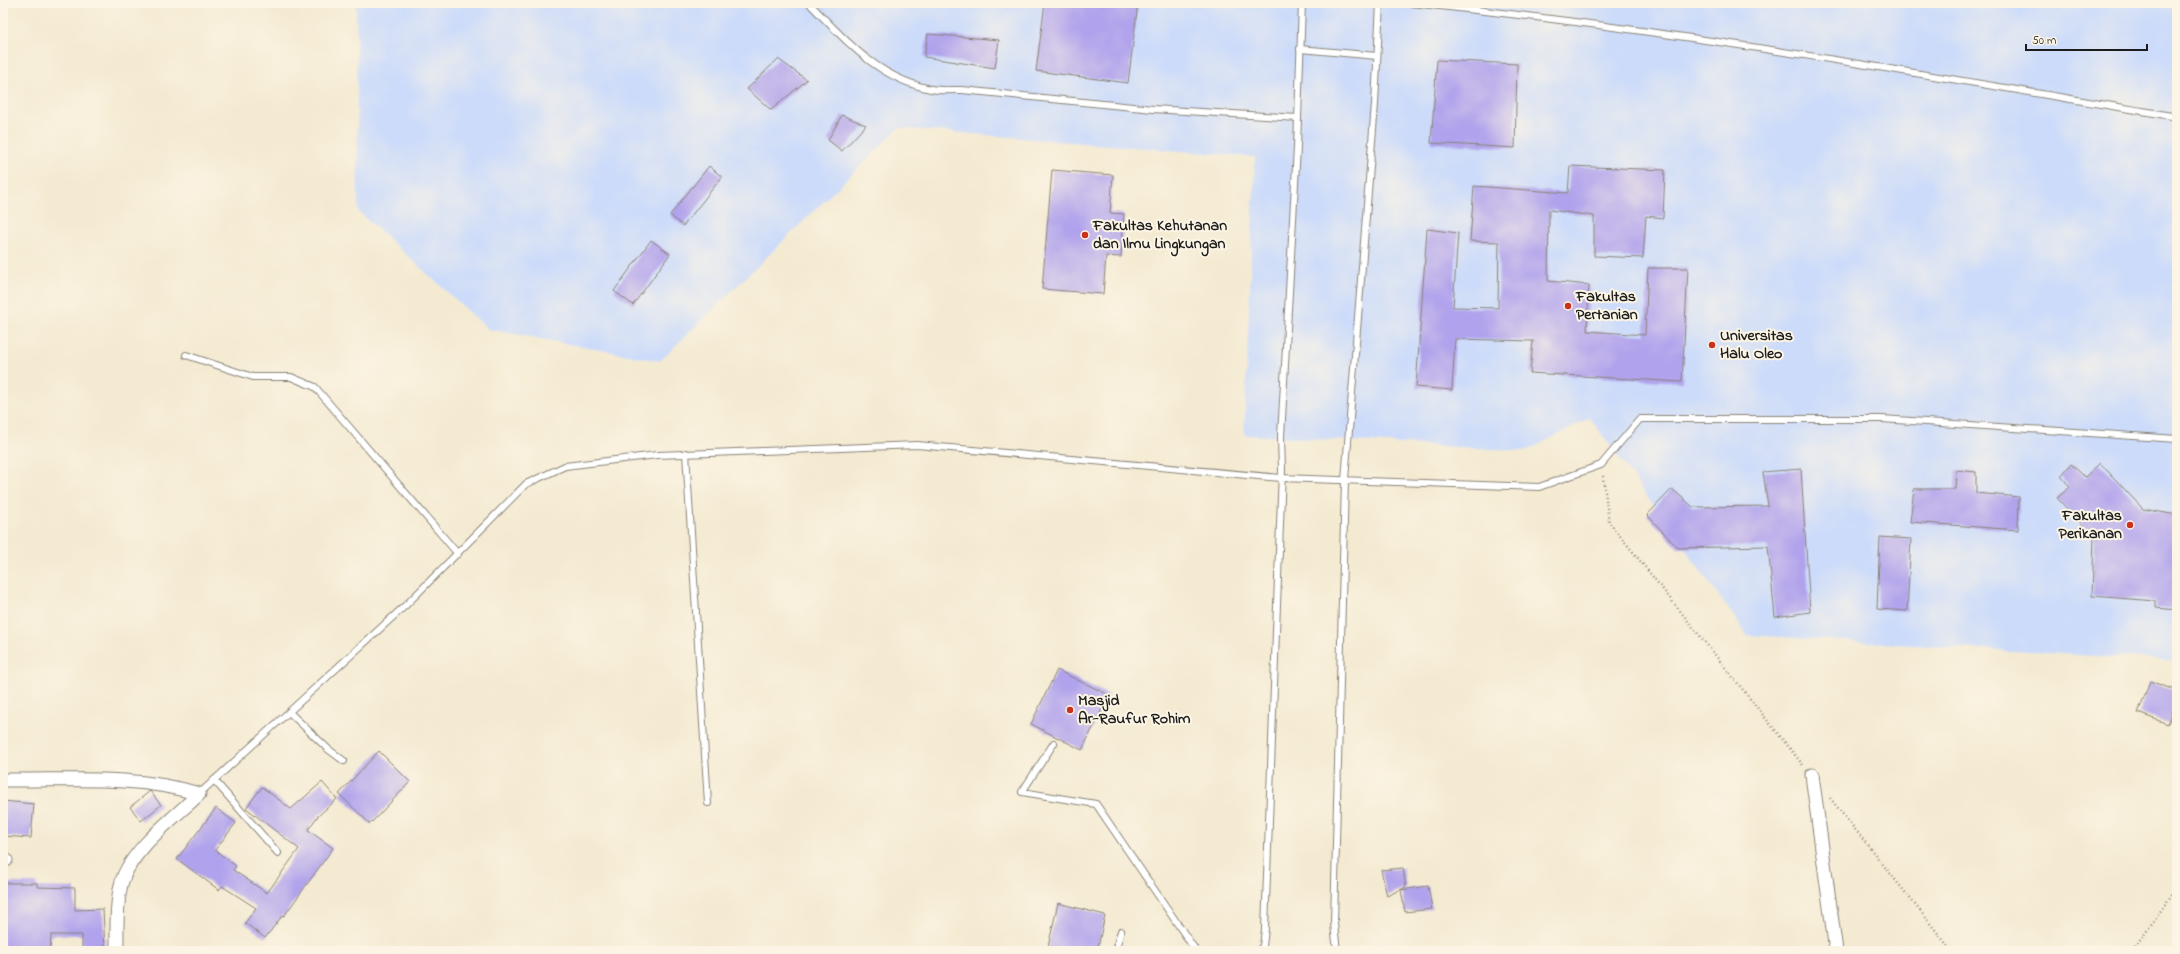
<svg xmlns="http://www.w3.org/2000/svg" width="2180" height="954" font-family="'Indie Flower',sans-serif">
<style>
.built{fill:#ccdbfa}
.building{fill:#b0a2ec}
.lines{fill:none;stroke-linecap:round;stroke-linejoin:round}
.service-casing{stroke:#888377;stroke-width:8}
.minor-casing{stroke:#888377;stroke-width:15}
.path{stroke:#888377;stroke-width:2.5;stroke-dasharray:1 3;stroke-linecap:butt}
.service{stroke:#fff;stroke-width:6}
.minor{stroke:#fff;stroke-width:13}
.poi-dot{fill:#c8321e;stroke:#fcf5e5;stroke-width:1.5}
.labels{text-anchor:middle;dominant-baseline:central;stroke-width:4;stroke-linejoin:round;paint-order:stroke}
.poi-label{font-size:16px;font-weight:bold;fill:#1c1c1c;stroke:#fcf5e5;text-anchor:start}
</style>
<rect width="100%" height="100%" fill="#fcf5e5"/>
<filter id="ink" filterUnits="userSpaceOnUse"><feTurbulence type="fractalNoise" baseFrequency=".025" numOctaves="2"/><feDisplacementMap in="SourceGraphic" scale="8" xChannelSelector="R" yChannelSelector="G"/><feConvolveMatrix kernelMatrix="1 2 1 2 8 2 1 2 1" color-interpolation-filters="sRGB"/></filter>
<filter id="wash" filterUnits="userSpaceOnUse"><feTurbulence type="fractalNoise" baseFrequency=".012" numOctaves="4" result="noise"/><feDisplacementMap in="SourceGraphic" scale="16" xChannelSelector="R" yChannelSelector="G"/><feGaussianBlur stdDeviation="0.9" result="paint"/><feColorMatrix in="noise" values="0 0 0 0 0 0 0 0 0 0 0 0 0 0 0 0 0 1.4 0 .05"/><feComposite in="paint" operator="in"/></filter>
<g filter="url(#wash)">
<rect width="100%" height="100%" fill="#f4ead2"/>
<polygon class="built" points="356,3 2177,3 2177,661 1747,635 1590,418 1526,451 1244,435 1255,157 899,128 660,361 488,329 358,211"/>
<g id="blocks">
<g class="building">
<polygon points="1045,3 1138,3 1128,83 1036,71"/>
<polygon points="928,34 999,40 995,68 924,57"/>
<polygon points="778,59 807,80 771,110 747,89"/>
<polygon points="1437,60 1517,64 1515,148 1431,143"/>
<polygon points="842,115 866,125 842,151 828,140"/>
<polygon points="709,166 722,177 683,226 670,215"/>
<polygon points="1570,166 1665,170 1663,218 1646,216 1643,258 1594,256 1594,216 1549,210 1548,281 1589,285 1587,331 1645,335 1648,268 1688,268 1682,382 1530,373 1533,341 1455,339 1452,390 1416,387 1427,229 1458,233 1453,307 1498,308 1499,242 1470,241 1474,186 1568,193"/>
<polygon points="1052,170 1113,175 1110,213 1124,214 1121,257 1106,256 1103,294 1042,289"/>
<polygon points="651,240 670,254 633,305 614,291"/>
<polygon points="2100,463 2143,509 2177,515 2177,610 2156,608 2156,601 2092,596 2094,537 2057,498 2070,487 2061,476 2071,464 2085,477"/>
<polygon points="1801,469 1810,612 1775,617 1768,546 1678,548 1647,515 1672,489 1693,507 1768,506 1763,472"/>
<polygon points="1956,470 1976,472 1976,493 2019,497 2018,530 1910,522 1914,489 1955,489"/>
<polygon points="1880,537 1911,539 1907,611 1877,609"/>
<polygon points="1057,670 1109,695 1082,750 1031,724"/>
<polygon points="2150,681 2177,691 2177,699 2168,724 2138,713"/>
<polygon points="379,751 410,782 370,824 339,794"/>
<polygon points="322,782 337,799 317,817 308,830 333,848 284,916 283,915 265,938 245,923 256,908 222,886 219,890 177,859 216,808 236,823 215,850 236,866 233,870 267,893 299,849 246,808 262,787 291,809"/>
<polygon points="150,791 161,805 141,821 130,807"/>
<polygon points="3,801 34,804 31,838 3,836"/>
<polygon points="1403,868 1406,887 1387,896 1381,870"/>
<polygon points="3,883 37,883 37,887 75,888 75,910 103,909 105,951 82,951 82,935 51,935 50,951 3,951"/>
<polygon points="1428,886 1432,909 1405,912 1401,890"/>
<polygon points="1058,903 1105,915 1097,951 1047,951"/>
</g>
</g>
</g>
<g filter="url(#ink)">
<use href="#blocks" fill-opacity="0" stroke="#888377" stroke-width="1"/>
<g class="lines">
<defs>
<g id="service">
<path d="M809 3C844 39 878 79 931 89 941 91 952 90 962 90L1153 109 1298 118"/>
<path d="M1411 3C1668 29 1922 74 2177 117"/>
<polyline points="1300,49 1377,56"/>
<polyline points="186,355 253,377 291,377 315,387 458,554"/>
<polyline points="686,453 708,803"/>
<polyline points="289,712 328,749 344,761"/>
<polyline points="1054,743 1022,792 1096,804 1196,951"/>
<polyline points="214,780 278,853"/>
<polyline points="199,794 407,604 526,484 565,466 657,455 917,445 1281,478 1539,487 1601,465 1640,419 1882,419 2177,439"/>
<polyline points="1115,951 1121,931"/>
<polyline points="1258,951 1263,946 1265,929 1282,470 1281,437 1297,147 1302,3"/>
<polyline points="1337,951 1334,924 1345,480 1375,104 1380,3"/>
</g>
<g id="minor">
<polyline points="1812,775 1836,951"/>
<path d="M3 780C68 781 136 774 199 794 175 817 132 849 122 881 116 902 117 929 117 951"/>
<polyline points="3,860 6,860"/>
</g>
</defs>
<use href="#service" class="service-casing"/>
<use href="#minor" class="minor-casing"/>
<g class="path">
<polyline points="1603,476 1609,522 1803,765"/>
<polyline points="1830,798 1952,951"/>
<polyline points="2133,951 2177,887"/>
</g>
<use href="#service" class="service"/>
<use href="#minor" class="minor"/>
</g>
</g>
<g class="poi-dot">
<circle cx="1085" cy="235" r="4"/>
<circle cx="1568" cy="306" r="4"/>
<circle cx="1712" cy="345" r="4"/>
<circle cx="2130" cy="525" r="4"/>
<circle cx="1070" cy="710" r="4"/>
</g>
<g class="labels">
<g class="poi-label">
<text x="1093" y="226">Fakultas Kehutanan<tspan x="1093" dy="18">dan Ilmu Lingkungan</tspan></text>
<text x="1576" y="297">Fakultas<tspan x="1576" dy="18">Pertanian</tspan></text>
<text x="1720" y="336">Universitas<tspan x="1720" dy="18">Halu Oleo</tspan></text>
<text x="2122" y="516" text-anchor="end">Fakultas<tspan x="2122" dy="18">Perikanan</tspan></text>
<text x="1078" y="701">Masjid<tspan x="1078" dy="18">Ar-Raufur Rohim</tspan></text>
</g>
</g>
<rect width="2180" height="954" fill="none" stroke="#fcf5e5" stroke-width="16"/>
<path d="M2026 44v6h121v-6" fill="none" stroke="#1c1c1c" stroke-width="2"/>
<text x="2032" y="44" font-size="12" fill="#1c1c1c" stroke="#fcf5e5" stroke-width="3" paint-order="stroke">50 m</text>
</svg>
